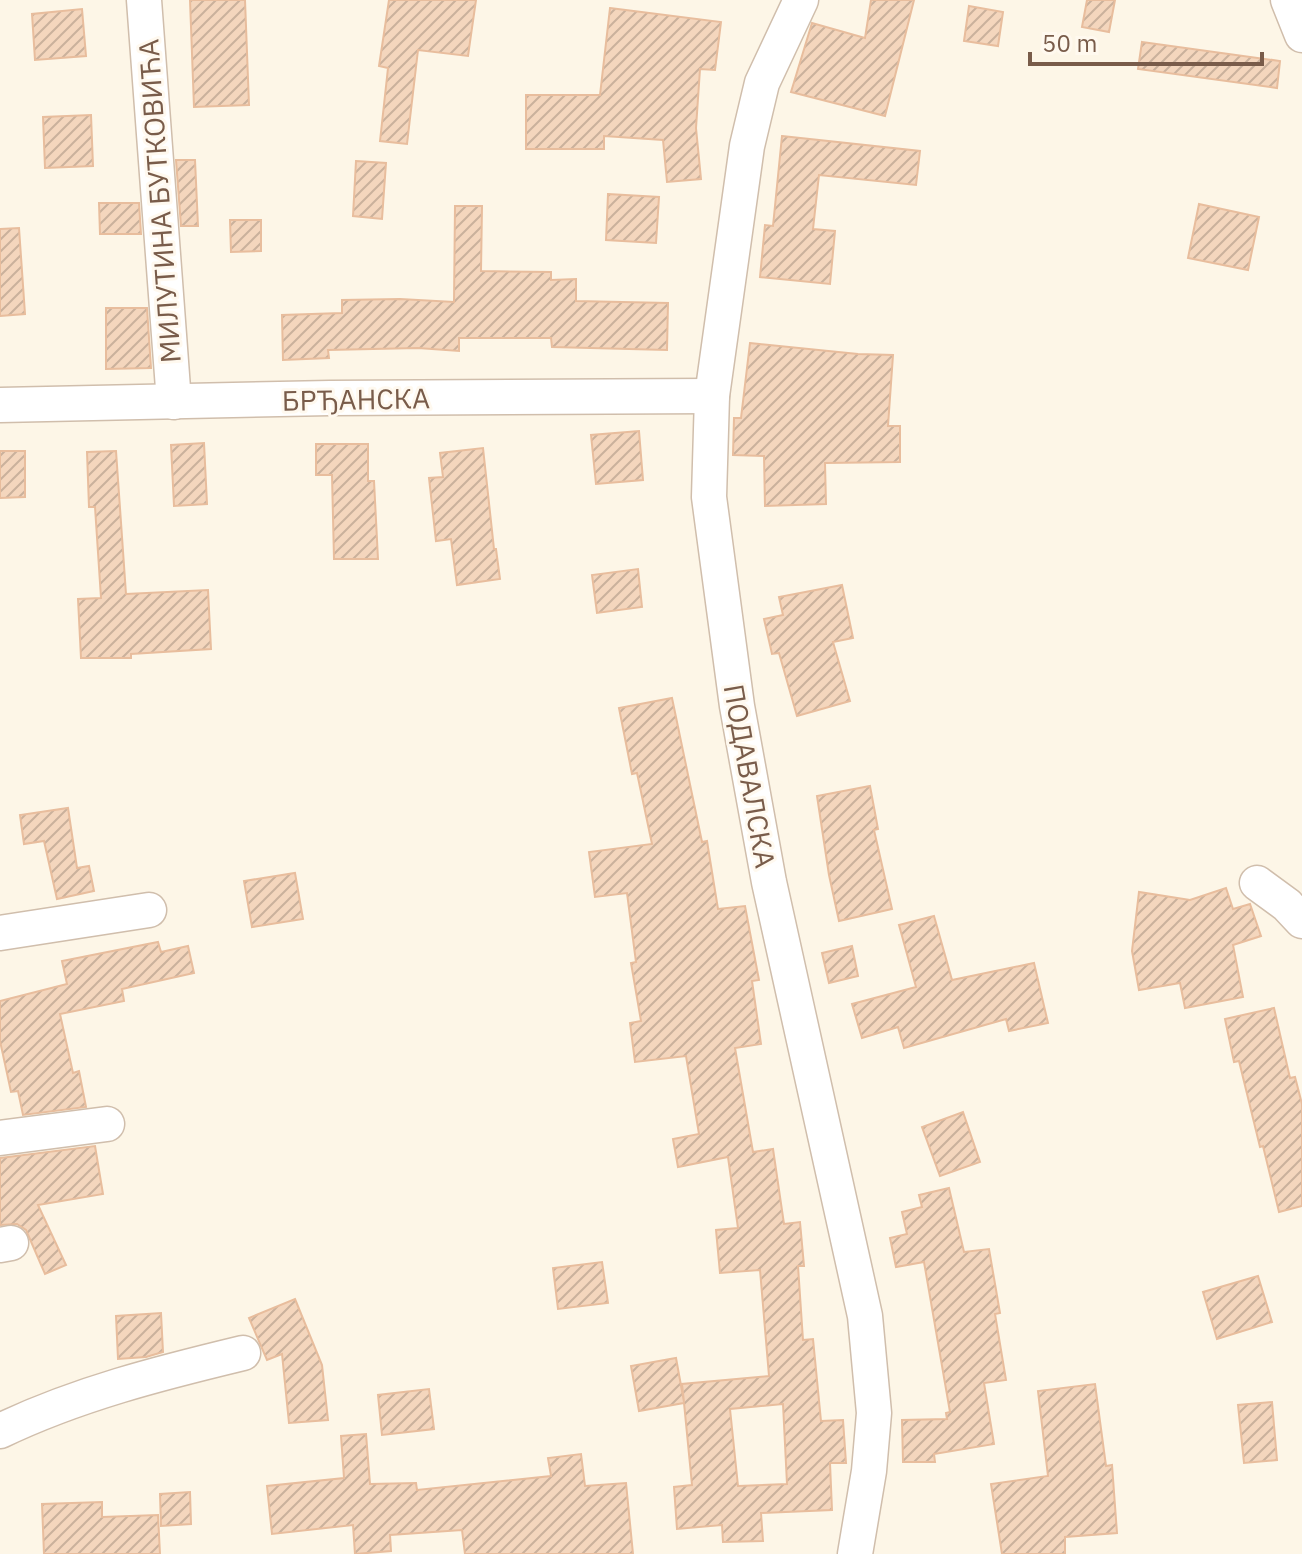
<svg xmlns="http://www.w3.org/2000/svg" width="1302" height="1554" font-family="'IBM Plex Sans',sans-serif">
<style>
.building{fill:url(#building-hatch);stroke:#e8bd9d;stroke-width:2;fill-rule:evenodd}
.lines{fill:none;stroke-linecap:round;stroke-linejoin:round}
.minor-casing{stroke:#d0beac;stroke-width:37}
.minor{stroke:#fff;stroke-width:34}
.labels{text-anchor:middle;dominant-baseline:central;stroke-width:6;stroke-linejoin:round;paint-order:stroke}
.street-label{font-size:28px;fill:#795c4a;stroke:#fff9ef}
</style>
<defs>
<pattern id="building-hatch" width="6" height="6" patternUnits="userSpaceOnUse" patternTransform="scale(2)"><rect width="6" height="6" fill="#f4d6bd"/><path d="M-1 1l2-2M0 6l6-6M5 7l2-2" fill="none" stroke="#cab19c"/></pattern>
</defs>
<rect width="100%" height="100%" fill="#fdf6e7"/>
<g class="building">
<polygon points="190,0 245,0 249,105 194,107"/>
<polygon points="389,0 476,0 468,56 418,50 407,144 380,141 388,68 379,66"/>
<polygon points="871,0 914,0 885,116 791,92 812,23 865,38"/>
<polygon points="1087,0 1115,0 1109,32 1082,27"/>
<polygon points="969,6 1003,12 998,46 964,41"/>
<polygon points="610,8 721,22 715,70 700,69 696,128 701,179 667,182 663,140 604,136 604,149 526,149 526,95 600,95"/>
<polygon points="82,9 86,56 35,60 32,14"/>
<polygon points="1142,42 1280,61 1277,88 1138,69"/>
<polygon points="91,115 93,166 45,168 43,117"/>
<polygon points="782,136 920,151 916,185 819,175 813,229 835,231 830,284 760,277 765,225 773,226"/>
<polygon points="176,160 195,160 198,226 181,226"/>
<polygon points="356,161 386,163 382,219 353,216"/>
<polygon points="608,194 659,197 656,243 606,240"/>
<polygon points="99,203 139,203 141,234 100,234"/>
<polygon points="1199,204 1259,217 1248,270 1188,258"/>
<polygon points="455,206 482,206 481,271 551,272 551,280 576,279 576,301 668,303 667,350 552,347 551,338 459,338 459,351 418,348 328,350 329,358 283,360 282,315 342,313 342,300 400,299 454,302"/>
<polygon points="230,220 261,220 261,251 231,252"/>
<polygon points="19,228 25,314 0,316 0,229"/>
<polygon points="106,308 147,308 151,368 106,369"/>
<polygon points="750,343 858,354 893,355 888,426 900,426 900,462 825,463 826,504 765,506 764,456 733,455 734,418 741,418"/>
<polygon points="639,431 643,480 596,484 591,435"/>
<polygon points="204,443 207,504 174,506 171,445"/>
<polygon points="316,444 368,444 368,481 374,481 378,559 334,559 332,475 316,475"/>
<polygon points="483,448 494,549 496,549 500,579 457,585 451,539 436,541 429,478 443,477 440,453"/>
<polygon points="0,451 25,451 25,497 0,498"/>
<polygon points="116,451 126,594 208,590 211,649 131,654 131,658 81,658 78,599 101,598 95,507 89,507 87,452"/>
<polygon points="638,569 642,607 597,613 592,575"/>
<polygon points="842,585 853,638 833,642 850,701 797,716 779,653 772,654 764,619 783,615 779,597"/>
<path d="M672 698 702 842 707 841 718 909 745 906 759 980 752 981 761 1044 735 1048 753 1152 773 1149 784 1224 800 1222 804 1266H798L803 1340 813 1339 821 1421 843 1420 846 1463H830L832 1510 761 1513 763 1541 723 1542 722 1525 677 1529 674 1487 692 1485 684 1403 639 1411 631 1366 676 1358 684 1402 682 1384 769 1376 760 1270 720 1273 716 1230 738 1228 728 1157 678 1167 673 1139 699 1134 686 1056 635 1062 630 1023 641 1021 631 963 636 962 627 893 595 897 589 852 652 844 637 773 632 774 619 708ZM783 1404 787 1484 738 1486 730 1409Z"/>
<polygon points="870,786 878,829 874,830 892,909 839,921 829,875 817,796"/>
<polygon points="68,808 77,868 89,866 94,891 57,899 44,841 24,844 20,815"/>
<polygon points="295,873 303,919 252,927 244,881"/>
<polygon points="1226,888 1233,909 1250,904 1261,936 1233,945 1243,997 1185,1008 1180,983 1139,990 1132,951 1139,892 1190,900"/>
<polygon points="934,916 952,980 1034,963 1048,1023 1009,1031 1006,1019 904,1048 898,1027 862,1038 852,1004 916,987 899,925"/>
<polygon points="158,942 161,952 188,946 194,973 122,989 124,1001 60,1014 73,1073 79,1071 86,1107 23,1115 18,1091 11,1092 0,1041 0,1001 67,984 62,961"/>
<polygon points="852,946 858,976 829,983 822,953"/>
<polygon points="1274,1008 1290,1078 1295,1077 1302,1104 1302,1206 1279,1212 1263,1146 1260,1147 1239,1061 1234,1062 1225,1019"/>
<polygon points="963,1112 980,1162 940,1176 922,1127"/>
<polygon points="95,1146 103,1194 38,1205 66,1265 45,1274 26,1230 17,1224 0,1225 0,1158"/>
<polygon points="949,1188 964,1252 989,1249 1000,1313 995,1314 1006,1380 984,1383 994,1444 934,1454 935,1462 903,1462 902,1420 947,1419 946,1413 950,1412 924,1262 896,1267 890,1238 907,1234 902,1212 922,1207 919,1195"/>
<polygon points="602,1262 608,1303 558,1309 553,1268"/>
<polygon points="1258,1276 1272,1322 1217,1339 1203,1292"/>
<polygon points="295,1299 322,1365 328,1420 289,1423 282,1354 267,1360 249,1318"/>
<polygon points="161,1313 163,1352 146,1357 118,1359 116,1316"/>
<polygon points="1095,1384 1106,1466 1112,1465 1117,1533 1065,1537 1065,1554 1002,1554 991,1484 1048,1476 1038,1391"/>
<polygon points="429,1389 434,1429 382,1435 378,1395"/>
<polygon points="1272,1402 1277,1460 1244,1463 1238,1405"/>
<polygon points="366,1434 370,1484 416,1483 417,1490 551,1476 548,1458 581,1454 585,1486 626,1483 633,1554 465,1554 462,1530 390,1535 391,1551 355,1554 353,1525 272,1534 267,1486 344,1478 341,1436"/>
<polygon points="190,1492 191,1524 161,1526 160,1494"/>
<polygon points="102,1502 102,1517 158,1515 160,1554 44,1554 42,1504"/>
</g>
<g class="lines">
<defs>
<g id="minor">
<polyline points="144,0 174,402"/>
<polyline points="801,0 762,83 747,146 712,396 709,497 737,706 769,882 865,1316 874,1413 869,1471 855,1554"/>
<polyline points="1288,0 1302,35"/>
<polyline points="0,405 330,398 712,396"/>
<polyline points="1257,883 1287,905 1302,921"/>
<polyline points="0,933 149,910"/>
<polyline points="0,1138 107,1124"/>
<polyline points="0,1245 11,1243"/>
<path d="M0 1431C77 1394 160 1373 243 1353"/>
</g>
</defs>
<use href="#minor" class="minor-casing"/>
<use href="#minor" class="minor"/>
</g>
<g class="labels">
<g class="street-label">
<text transform="translate(159 201) rotate(-94)">МИЛУТИНА БУТКОВИЋА</text>
<text transform="translate(356 399) rotate(-1)">БРЂАНСКА</text>
<text transform="translate(750 776) rotate(80)">ПОДАВАЛСКА</text>
</g>
</g>
<path d="M1030 52v12h232v-12" fill="none" stroke="#795c4a" stroke-width="4"/>
<text x="1042" y="52" font-size="24" fill="#795c4a" stroke="#fff9ef" stroke-width="6" paint-order="stroke">50 m</text>
</svg>
